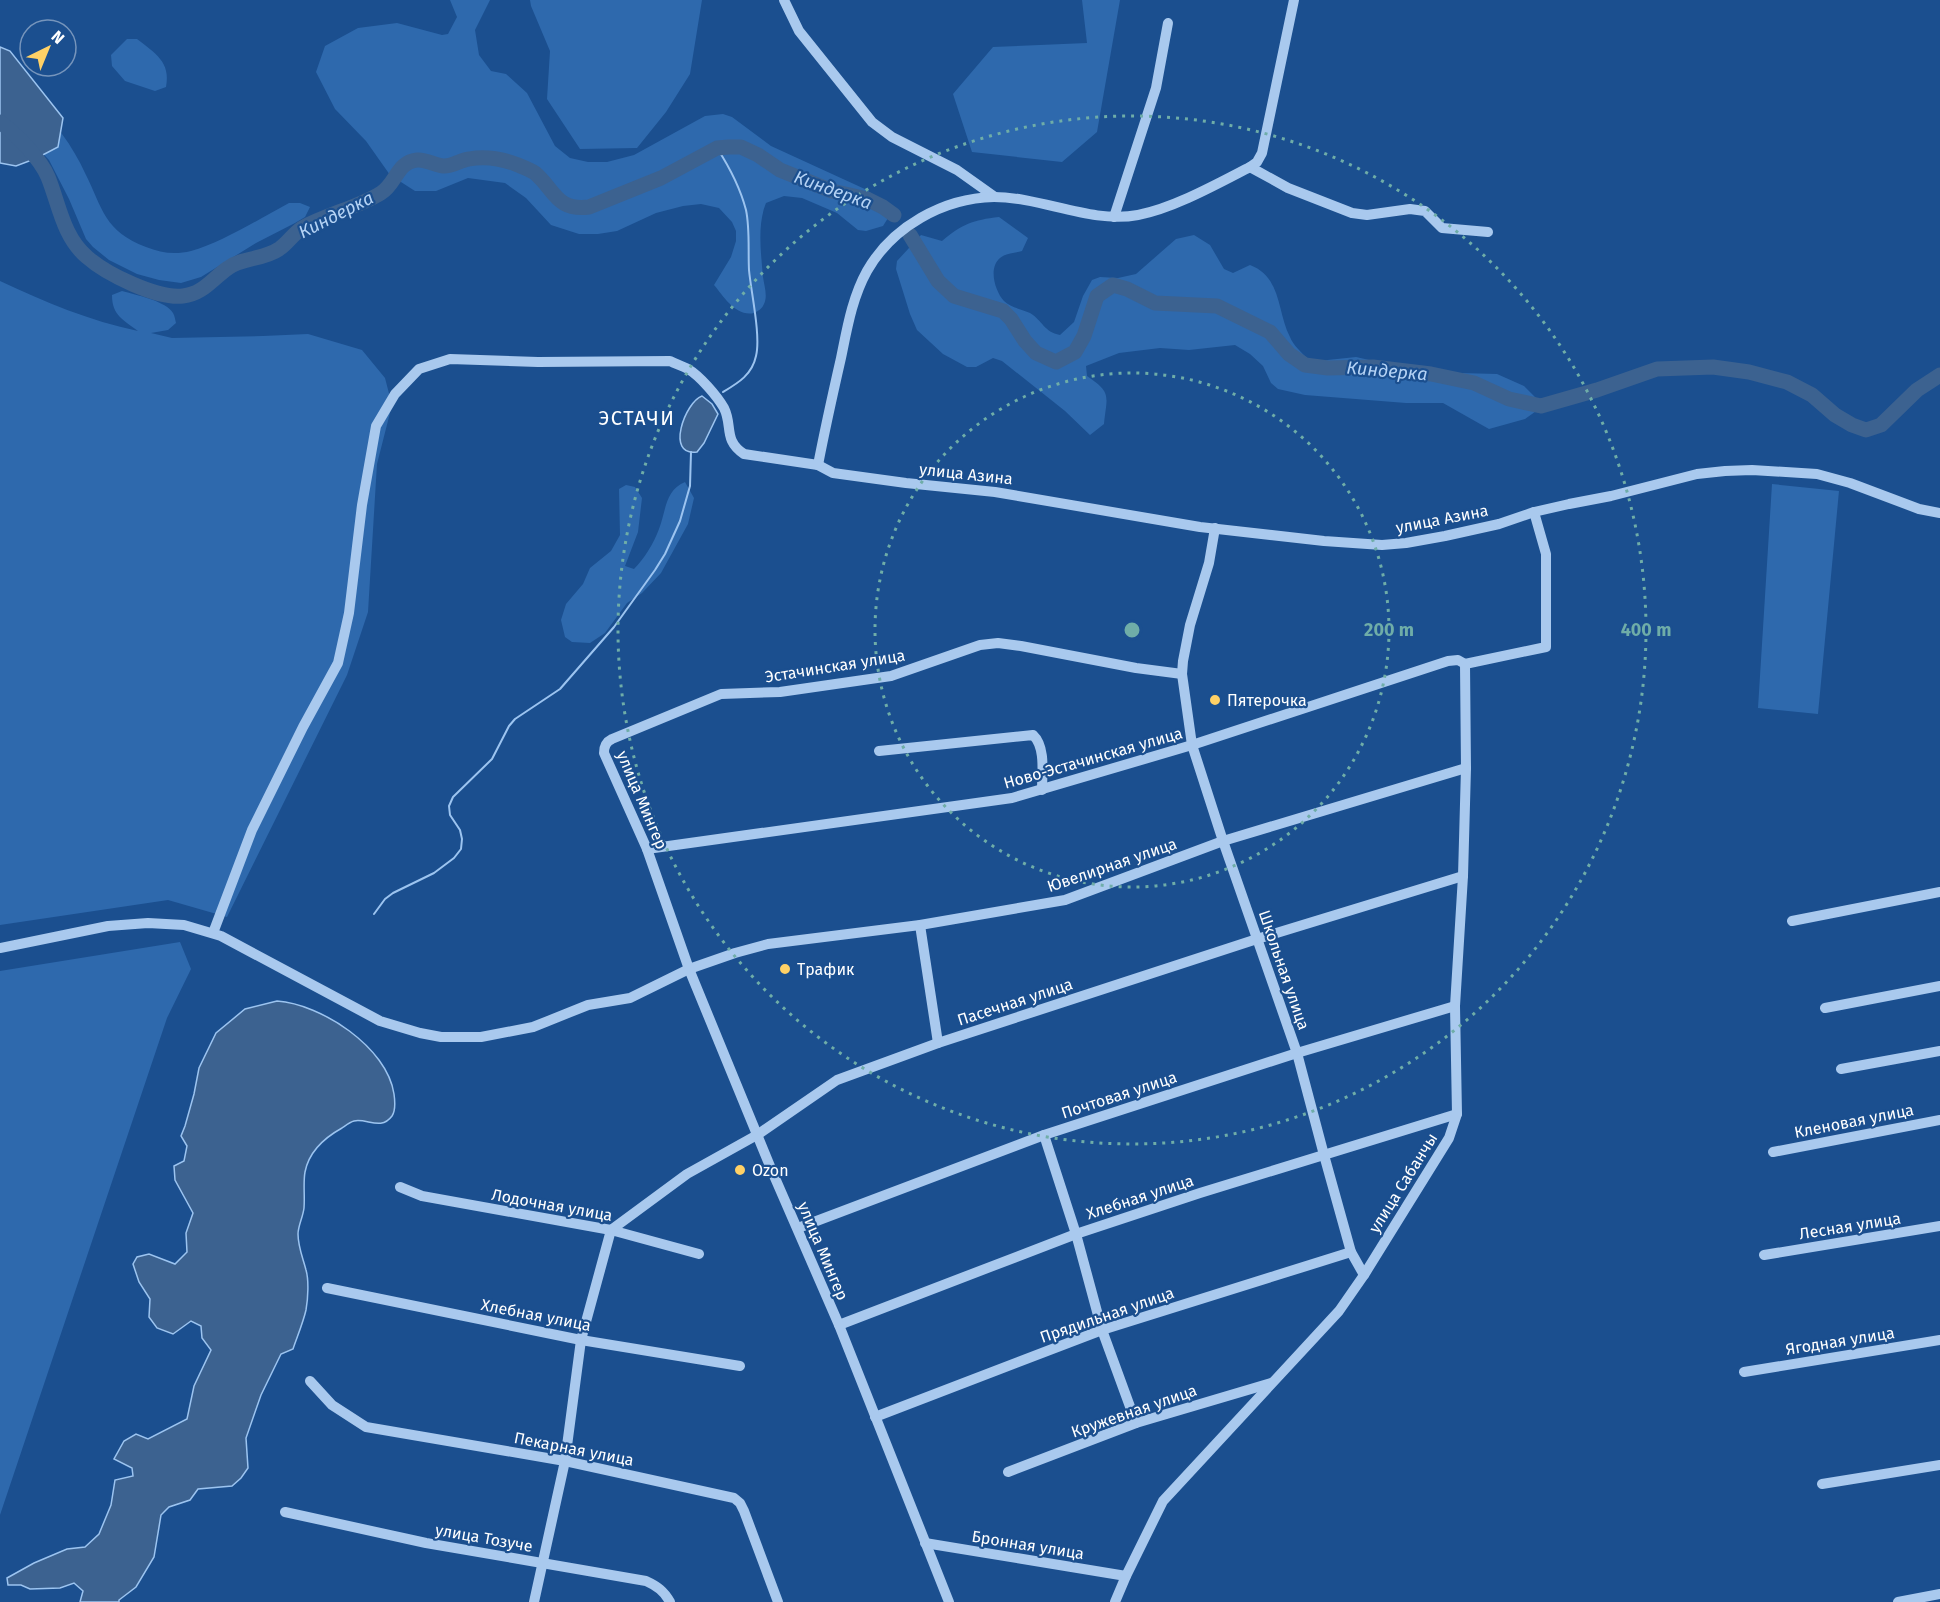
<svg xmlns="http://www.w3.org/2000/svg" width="1940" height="1602" font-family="'Fira Sans',sans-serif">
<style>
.green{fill:#2e69ad}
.water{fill:#3c6290;stroke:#9cc4f0;stroke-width:1.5}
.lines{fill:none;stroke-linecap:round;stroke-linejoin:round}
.stream{stroke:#9cc4f0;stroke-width:2}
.river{stroke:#3c6290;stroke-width:15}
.minor{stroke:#a9c9ee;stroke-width:10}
.ring{fill:none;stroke:#6fada8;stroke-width:3;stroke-dasharray:3 6}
.poi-dot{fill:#ffd166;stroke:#1b4f8f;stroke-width:2}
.labels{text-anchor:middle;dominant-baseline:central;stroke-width:4.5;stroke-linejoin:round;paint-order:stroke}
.street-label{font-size:16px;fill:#fff;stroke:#1b4f8f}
.poi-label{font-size:16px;fill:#fff;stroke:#1b4f8f;text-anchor:start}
.water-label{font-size:18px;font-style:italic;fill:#b5d3f5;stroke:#1b4f8f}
.quarter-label{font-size:20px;letter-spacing:1.5px;fill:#fff;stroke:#1b4f8f}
.centre{fill:#6fada8;stroke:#1b4f8f;stroke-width:3}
.ring-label{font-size:18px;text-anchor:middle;font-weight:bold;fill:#6fada8;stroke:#1b4f8f;stroke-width:4.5;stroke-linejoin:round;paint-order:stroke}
</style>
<rect width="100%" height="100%" fill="#1b4f8f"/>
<g class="green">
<path d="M450 0H490L475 30 479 55 491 71 506 74 527 93 555 146 570 158 588 162H607L634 155 705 116 723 114 732 117 771 146 867 190 877 198 888 218 883 226 866 231 858 230 837 213 802 198 784 196 766 203C757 225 761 253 763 277 764 285 768 296 764 304 762 309 758 311 754 313 736 317 724 297 714 285L731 257 736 241V231L732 222 719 208 701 204 683 206 656 213 617 231 598 234H579L551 225 526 198 505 183 468 178 436 191H415L390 175 366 141 335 109 316 72 325 46 358 28 397 23 442 35 448 34 457 17Z"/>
<polygon points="530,0 702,0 690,74 666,112 637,148 580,149 547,99 550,51 531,6"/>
<polygon points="1082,0 1120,0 1097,132 1062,162 972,152 953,94 993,47 1087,43"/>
<path d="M127 39H137C155 53 171 62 166 87L155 91 125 81 112 66 111 55Z"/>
<path d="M0 67C22 88 45 108 62 134 71 146 79 160 85 173 103 209 104 231 146 247 161 253 175 255 191 251 221 243 261 218 289 203H300L310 207 305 217 295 223 256 243 201 277 181 283 159 280 137 274 109 260 93 247 86 239 69 199 49 160 35 145Z"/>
<path d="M999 217 1028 238 1022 251C1015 253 1006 253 1000 258 988 268 995 291 1004 301 1011 308 1022 309 1030 313 1043 321 1044 332 1060 335L1074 322 1083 296 1092 280 1100 277 1118 278 1136 274 1176 239 1194 235 1210 245 1224 269 1233 273 1250 265C1282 277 1277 312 1290 337 1293 345 1302 353 1308 359L1318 361 1356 357 1422 372 1497 374 1524 386 1537 399 1539 409 1525 419 1489 429 1443 403H1406L1305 395 1278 389 1271 383 1263 366 1250 354 1235 345 1189 350 1160 348 1119 353 1086 366 1087 376C1112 393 1107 395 1104 424L1090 435 1065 411 1002 361 993 358 976 367H967L943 354 917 330 910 314 896 269 897 261 921 235 942 241C962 224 973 220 999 217Z"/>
<path d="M0 281C45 302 90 321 138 331 124 320 112 316 112 295L122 291C136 295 166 301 173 313 175 316 175 320 176 323L168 330 151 333 172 338 263 336 308 334 362 350 385 378 392 405 377 464 368 612 347 675 227 917 168 900 0 925Z"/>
<path d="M685 482 694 498 688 524 661 573 642 593 627 603 605 633 590 643 572 642 565 637 561 620 566 604 583 584 590 568 611 551 620 535 619 489 626 485 635 487 642 498 638 532 625 566 634 569C644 559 654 543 659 529 666 511 665 490 685 482Z"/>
<polygon points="1772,484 1839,491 1818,714 1758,708"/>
<polygon points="180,942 191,969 167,1018 0,1515 0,971"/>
</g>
<g class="water">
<polygon points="0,47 10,51 63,118 58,147 37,158 16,166 0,163"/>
<path d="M702 396 712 404 718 414 704 443 697 452C665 457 685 402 702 396Z"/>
<path d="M277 1001C321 1004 387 1047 394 1094 395 1101 396 1110 392 1116 381 1131 367 1118 354 1121 350 1122 345 1126 342 1128 324 1138 309 1151 305 1172 303 1183 305 1196 304 1208 303 1217 298 1226 298 1234 298 1247 303 1258 306 1270 309 1280 308 1299 306 1310 303 1323 297 1337 293 1349L281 1354 261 1395 246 1438 248 1468 241 1478 232 1486 198 1489 190 1500 169 1507 161 1515 154 1557 136 1587 119 1600V1602H80L83 1591 74 1583 60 1588 30 1589 21 1585H8L7 1578 34 1563 67 1549 85 1547 99 1534 111 1505 115 1480 133 1476 132 1468 114 1459 124 1441 136 1434 148 1439 187 1419 194 1386 211 1350 202 1338 201 1326 191 1321 173 1334 157 1328 149 1317 150 1299 139 1282 133 1264 137 1257 149 1254 175 1264 187 1252 186 1233 193 1213 175 1180 174 1166 184 1161 187 1146 181 1136 185 1126 194 1094 199 1068 216 1033 245 1009Z"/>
</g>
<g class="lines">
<g class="stream">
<path d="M717 148C730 168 740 187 746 210 750 229 748 250 749 270 751 292 761 336 756 356 752 375 738 383 723 392"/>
<polyline points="374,914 385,899 393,893 434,873 454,858 461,849 462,839 460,830 450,815 449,806 453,797 492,759 509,726 515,719 560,689 614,627 655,570 665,554 680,521 690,486 691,452"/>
</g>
<g class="river">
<path d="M0 122C16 134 40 158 48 177 59 204 63 237 87 257 106 274 157 299 183 296 203 294 212 279 228 268 243 257 263 260 279 249 287 244 293 234 302 228 327 214 357 208 381 193 396 184 397 162 417 160 426 159 434 165 443 166 452 167 460 160 469 159 485 156 503 159 518 165 523 167 531 170 535 173 555 190 556 211 589 207L661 178 717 148 729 147H741L758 155 780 170 832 191 867 199 883 207 894 215"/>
<polyline points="910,235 938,281 954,296 1003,311 1011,319 1025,341 1036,353 1056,362 1075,352 1084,336 1097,296 1113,285 1127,289 1155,303 1217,306 1270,332 1289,354 1305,365 1328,368 1373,367 1431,374 1474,383 1509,399 1541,406 1597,390 1657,369 1713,367 1749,372 1787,382 1812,395 1835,415 1852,425 1866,430 1881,425 1917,390 1940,375"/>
</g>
<g class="minor">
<polyline points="784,0 799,31 872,122 892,137 957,170 995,197"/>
<polyline points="1250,167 1288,188 1352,213 1367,215 1410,209 1425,211 1442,228 1488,232"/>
<polyline points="1114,217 1156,88 1168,23"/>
<path d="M818 465C825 429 833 393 841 358 847 329 852 298 867 271 892 227 943 198 994 197 1042 197 1091 224 1138 215 1174 208 1217 184 1250 167L1257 162 1262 153 1294 0"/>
<polyline points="1215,528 1209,563 1190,625 1183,661 1182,674 1192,745 1223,841 1297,1053 1324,1155 1351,1252 1364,1275"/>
<polyline points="1465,664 1546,647 1546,554 1534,512"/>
<path d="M879 751 1033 735C1046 747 1042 774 1042 790"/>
<polyline points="647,849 1012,798 1192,745 1448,661 1458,660 1465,664"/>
<polyline points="1792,921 1940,892"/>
<polyline points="920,925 938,1043"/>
<path d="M213 933 252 830 303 727 338 663 349 613 362 505 376 426 395 394 419 369 450 359 538 362 670 361C676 364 683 366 688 369 700 376 717 396 724 408 733 426 723 440 744 454L818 465 833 473 906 483 995 492 1200 527 1324 541 1382 545 1406 543 1445 536 1499 524 1534 512 1569 504 1611 496 1697 474 1725 471 1752 470 1817 474 1850 483 1919 509 1940 513"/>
<polyline points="0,948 108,926 148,923 184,925 221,936 380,1021 420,1033 441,1037 481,1037 533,1027 588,1005 630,998 689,969 735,953 768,944 920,925 1065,900 1223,841 1466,768"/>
<polyline points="1825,1008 1940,986"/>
<polyline points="1841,1069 1940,1051"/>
<polyline points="1044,1135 1076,1234 1102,1330 1136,1423"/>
<polyline points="1773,1152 1940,1120"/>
<polyline points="400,1187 422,1196 611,1230 699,1254"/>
<polyline points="798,1228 1044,1135 1297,1053 1455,1006"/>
<polyline points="1764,1255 1940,1226"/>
<polyline points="327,1288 581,1340 740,1366"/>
<polyline points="839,1325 1076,1234 1200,1193 1457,1114"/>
<polyline points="1744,1372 1940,1340"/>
<polyline points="310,1381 332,1405 366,1427 565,1461 734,1498 740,1503 744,1511 778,1602"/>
<polyline points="875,1417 1102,1330 1351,1252"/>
<polyline points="1008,1472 1136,1423 1271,1383"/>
<polyline points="1822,1484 1940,1465"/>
<path d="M285 1512 426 1543 646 1581C657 1586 664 1591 670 1602"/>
<polyline points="925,1543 1126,1576"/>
<polyline points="534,1602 565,1461 581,1340 611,1230 687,1174 757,1135 837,1080 938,1043 1257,939 1463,876"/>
<path d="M949 1602 839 1325 772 1171 689 969 647 849 604 753C604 746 606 742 612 739L721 694 780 692 891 676 980 645 998 643 1021 646 1136 668 1182 674"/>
<polyline points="1115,1602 1126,1576 1163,1501 1339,1311 1364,1275 1449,1138 1457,1114 1455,1006 1463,876 1466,768 1465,664"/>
<polyline points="1898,1602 1940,1594"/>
</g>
</g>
<g class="ring">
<circle cx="1132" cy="630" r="257"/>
<circle cx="1132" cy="630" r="514"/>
</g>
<g class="poi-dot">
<circle cx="1215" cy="700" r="6"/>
<circle cx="785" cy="969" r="6"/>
<circle cx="740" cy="1170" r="6"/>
</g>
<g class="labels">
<g class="street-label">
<text transform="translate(966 474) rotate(6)">улица Азина</text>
<text transform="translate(1442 519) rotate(-11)">улица Азина</text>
<text transform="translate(835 666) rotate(-9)">Эстачинская улица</text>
<text transform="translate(1093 758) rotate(-16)">Ново-Эстачинская улица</text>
<text transform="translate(642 800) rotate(67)">улица Мингер</text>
<text transform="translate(1112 865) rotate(-19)">Ювелирная улица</text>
<text transform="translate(1284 970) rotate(71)">Школьная улица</text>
<text transform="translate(1015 1002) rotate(-18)">Пасечная улица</text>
<text transform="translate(1119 1095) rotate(-18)">Почтовая улица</text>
<text transform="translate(1854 1121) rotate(-11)">Кленовая улица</text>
<text transform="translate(1403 1183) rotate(-58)">улица Сабанчы</text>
<text transform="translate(1140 1197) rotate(-18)">Хлебная улица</text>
<text transform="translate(552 1205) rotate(10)">Лодочная улица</text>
<text transform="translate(1850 1226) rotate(-9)">Лесная улица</text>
<text transform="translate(823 1251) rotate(67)">улица Мингер</text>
<text transform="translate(536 1315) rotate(11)">Хлебная улица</text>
<text transform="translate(1107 1315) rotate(-19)">Прядильная улица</text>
<text transform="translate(1840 1341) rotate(-9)">Ягодная улица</text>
<text transform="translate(1134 1411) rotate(-19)">Кружевная улица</text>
<text transform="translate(574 1449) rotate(11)">Пекарная улица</text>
<text transform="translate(484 1538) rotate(10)">улица Тозуче</text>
<text transform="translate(1028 1545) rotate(9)">Бронная улица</text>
</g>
<g class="poi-label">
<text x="1227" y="700">Пятерочка</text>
<text x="797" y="969">Трафик</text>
<text x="752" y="1170">Ozon</text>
</g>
<g class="water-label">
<text transform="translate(833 190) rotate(20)">Киндерка</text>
<text transform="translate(336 215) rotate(-27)">Киндерка</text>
<text transform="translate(1387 371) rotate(5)">Киндерка</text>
</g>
<g class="quarter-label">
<text x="637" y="418">ЭСТАЧИ</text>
</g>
</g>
<circle cx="1132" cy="630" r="9" class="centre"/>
<g class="ring-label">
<text x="1389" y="636">200 m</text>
<text x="1646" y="636">400 m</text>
</g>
<g transform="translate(48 48) rotate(43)"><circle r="28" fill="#1b4f8f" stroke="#7695bc" stroke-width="1.5"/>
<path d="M0-4.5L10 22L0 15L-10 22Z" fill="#ffd166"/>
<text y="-9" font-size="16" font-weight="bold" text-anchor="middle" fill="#ffffff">N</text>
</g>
</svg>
